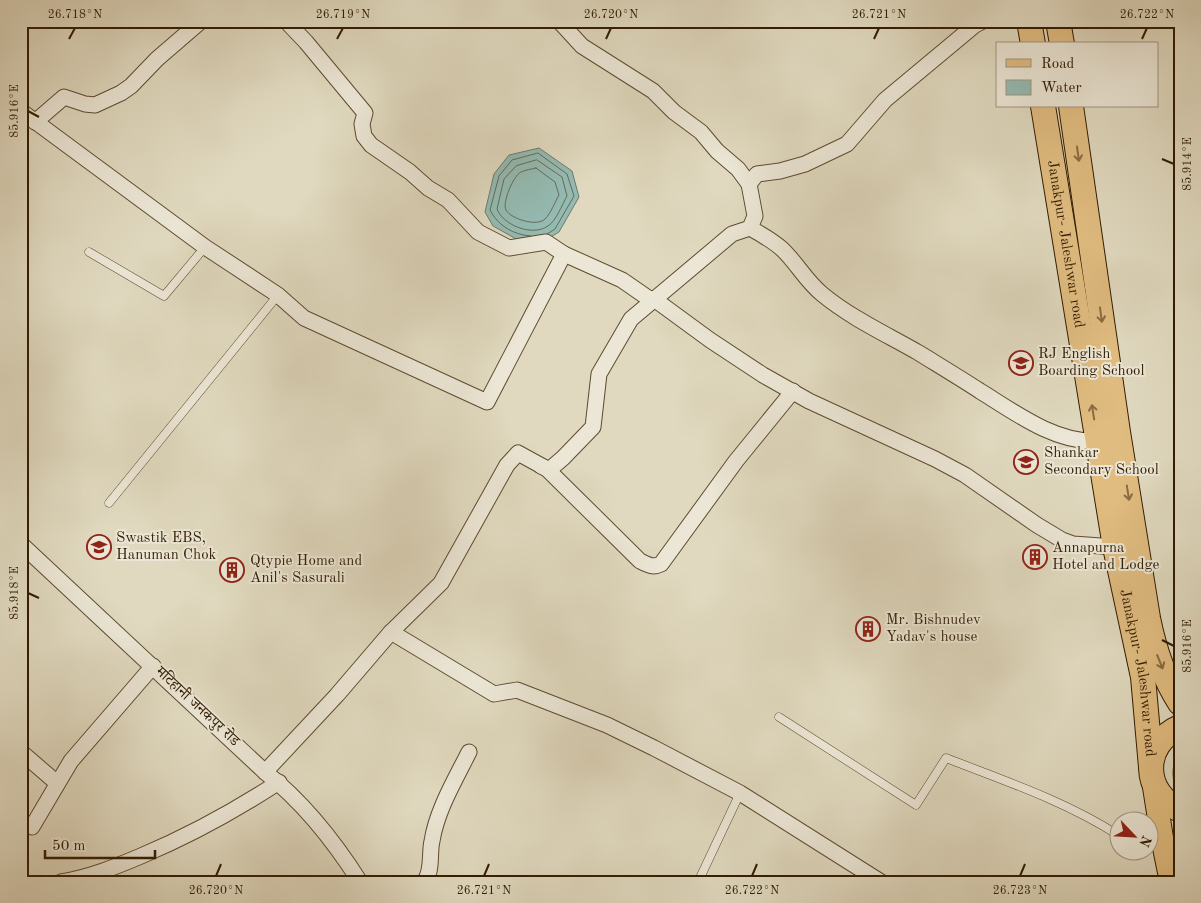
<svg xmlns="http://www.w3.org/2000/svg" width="1201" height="903" font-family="'Old Standard TT','Noto Serif Devanagari',serif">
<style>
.green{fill:#b5be90;stroke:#746d48}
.water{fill:#94bab2;stroke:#6d7b6b}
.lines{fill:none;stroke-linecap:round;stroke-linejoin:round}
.shore{stroke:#636b59;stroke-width:1}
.service-casing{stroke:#5e4b30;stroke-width:9}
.minor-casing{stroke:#5e4b30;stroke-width:17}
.primary-casing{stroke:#321c00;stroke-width:24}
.trunk-casing{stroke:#321c00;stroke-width:26}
.service{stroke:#ebe6d5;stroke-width:8}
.minor{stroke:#ebe6d5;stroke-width:15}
.primary{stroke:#e0bc80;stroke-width:22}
.trunk{stroke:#e0bc80;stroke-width:24}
.oneway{stroke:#896c40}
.ticks{fill:none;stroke:#321c00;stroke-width:2}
.labels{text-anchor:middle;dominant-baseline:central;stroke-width:4;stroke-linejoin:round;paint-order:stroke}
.street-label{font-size:15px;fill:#321c00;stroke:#ebe6d5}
.poi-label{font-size:15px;fill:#321c00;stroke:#ebe6d5;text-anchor:start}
.neatline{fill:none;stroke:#321c00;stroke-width:2}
.ticks-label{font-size:12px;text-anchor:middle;fill:#321c00}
</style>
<rect width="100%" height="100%" fill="#e0d9bf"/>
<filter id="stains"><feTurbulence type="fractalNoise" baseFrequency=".004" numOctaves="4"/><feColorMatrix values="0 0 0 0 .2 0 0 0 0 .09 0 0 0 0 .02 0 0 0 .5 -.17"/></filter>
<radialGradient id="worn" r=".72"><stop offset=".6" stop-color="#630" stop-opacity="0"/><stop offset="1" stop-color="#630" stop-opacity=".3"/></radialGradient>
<path class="green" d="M1180 754V793C1171 781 1170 766 1180 754Z"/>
<polygon class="water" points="539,148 572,171 579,197 559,232 544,241 518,240 493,226 485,212 494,174 509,155"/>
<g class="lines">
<g class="shore">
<path d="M537 160 562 177 567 196C562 205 556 221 548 226 532 237 503 225 497 209L504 179 516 166Z"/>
<path d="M536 168 555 182 559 195C555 202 551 213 545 219 537 227 511 219 506 210 502 203 513 176 521 172 525 170 532 169 536 168Z"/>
<path d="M531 236C514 235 498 226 490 210L499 176 512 160 538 153 567 174 574 196 555 229 547 234"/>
</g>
<defs>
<g id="service">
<polyline points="89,252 164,296 205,247"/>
<polyline points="109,503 278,295"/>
<path d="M779 717 916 805 946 758C1005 781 1065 801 1118 835"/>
<polyline points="698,882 740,793"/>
</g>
<g id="minor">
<polyline points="286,21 306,42 365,113 362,124 364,136 371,145 410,172 428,188 448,200 478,232 509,248 546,242 564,254"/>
<polyline points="559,21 582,46 653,91 674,112 701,132 717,151 738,169 749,184"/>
<polyline points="21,111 205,247 278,295 304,318 487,402 564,254 622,280 648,298 654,299 710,340 763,375 809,401 935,459 965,475 1037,525 1062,540 1073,544 1115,547"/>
<polyline points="35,122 64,97 85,104 95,105 121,93 131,86 157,59 201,21"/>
<path d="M750 228C761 234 772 240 782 249 796 262 806 281 822 294 851 318 886 334 919 353 940 366 960 378 980 391 1014 412 1055 443 1097 441"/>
<path d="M541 466 547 469 640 561C648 565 653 568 661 564L736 461 793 391"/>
<path d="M21 544 265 772C303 802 334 841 360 882"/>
<polyline points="391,632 494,694 517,690 607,725 654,748 740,793 881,882"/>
<polyline points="21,752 57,783"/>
<polyline points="265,772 337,695 391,632 441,583 507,465 518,453 549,470 563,458 593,427 599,374 631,319 732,234 750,228 755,216 749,184 757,174 780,171 805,164 847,144 885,100 975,25 983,21"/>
<polyline points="21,822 32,827 71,761 153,666"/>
<path d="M61 882C90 877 115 867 141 856 191 835 233 812 279 782"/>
<path d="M424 882C433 872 429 853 432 841 437 810 455 780 469 752"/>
</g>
<polyline id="primary" points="1153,781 1162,838 1171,882"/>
<g id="trunk">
<polyline points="1029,21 1033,44"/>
<polyline points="1058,21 1062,44"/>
<path id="s1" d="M1043 106 1115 547 1143 677 1151 767"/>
<path d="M1071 106 1118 432 1148 618C1154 648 1163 677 1180 703"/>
<path d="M1180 727C1141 744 1142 793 1180 810"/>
</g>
</defs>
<use href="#service" class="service-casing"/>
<use href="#minor" class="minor-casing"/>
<use href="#primary" class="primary-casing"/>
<use href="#trunk" class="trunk-casing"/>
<use href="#service" class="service"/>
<use href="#minor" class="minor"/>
<use href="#primary" class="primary"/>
<use href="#trunk" class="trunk"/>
</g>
<defs><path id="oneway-shaft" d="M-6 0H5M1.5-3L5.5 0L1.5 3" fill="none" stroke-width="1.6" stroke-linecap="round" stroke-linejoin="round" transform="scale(1.25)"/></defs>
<g class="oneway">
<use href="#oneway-shaft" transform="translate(1078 154) rotate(82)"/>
<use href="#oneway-shaft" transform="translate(1101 315) rotate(82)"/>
<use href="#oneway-shaft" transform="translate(1093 412) rotate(-99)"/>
<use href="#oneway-shaft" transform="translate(1128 493) rotate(81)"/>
<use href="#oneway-shaft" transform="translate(1160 662) rotate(68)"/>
</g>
<path class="ticks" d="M69 39 75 28M337 39 343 28M606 39 611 28M874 39 879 28M1142 39 1147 28M28 111 39 117M1162 159 1174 164M28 593 39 598M1162 640 1174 646M216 876 221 864M484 876 489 864M752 876 757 864M1020 876 1025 864"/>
<defs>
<symbol id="school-ring" viewBox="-11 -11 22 22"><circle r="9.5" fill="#ebe6d5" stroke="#8f2418" stroke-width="1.5"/><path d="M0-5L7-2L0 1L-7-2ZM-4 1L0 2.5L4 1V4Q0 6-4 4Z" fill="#8f2418"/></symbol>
<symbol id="building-ring" viewBox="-11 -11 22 22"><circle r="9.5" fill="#ebe6d5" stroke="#8f2418" stroke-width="1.5"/><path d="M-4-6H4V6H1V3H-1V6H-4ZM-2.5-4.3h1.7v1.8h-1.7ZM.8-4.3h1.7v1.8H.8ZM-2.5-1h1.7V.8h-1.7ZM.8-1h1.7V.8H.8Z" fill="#8f2418"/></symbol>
</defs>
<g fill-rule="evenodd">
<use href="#school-ring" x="1007" y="349" width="28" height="28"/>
<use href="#school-ring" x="1012" y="448" width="28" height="28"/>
<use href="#school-ring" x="85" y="533" width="28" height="28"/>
<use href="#building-ring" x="1021" y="543" width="28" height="28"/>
<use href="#building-ring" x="218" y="556" width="28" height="28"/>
<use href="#building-ring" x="854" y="615" width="28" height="28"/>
</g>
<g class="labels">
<g class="street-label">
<text stroke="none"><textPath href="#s1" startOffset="140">Janakpur- Jaleshwar road</textPath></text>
<text stroke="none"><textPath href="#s1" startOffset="575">Janakpur- Jaleshwar road</textPath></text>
<text transform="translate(197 707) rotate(43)">मटिहानी जनकपुर रोड</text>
</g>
<g class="poi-label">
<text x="1038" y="354">RJ English<tspan x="1038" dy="17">Boarding School</tspan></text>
<text x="1044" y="453">Shankar<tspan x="1044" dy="17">Secondary School</tspan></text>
<text x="116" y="538">Swastik EBS,<tspan x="116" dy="17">Hanuman Chok</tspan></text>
<text x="1052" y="548">Annapurna<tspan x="1052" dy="17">Hotel and Lodge</tspan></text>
<text x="250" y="561">Qtypie Home and<tspan x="250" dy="17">Anil's Sasurali</tspan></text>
<text x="886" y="620">Mr. Bishnudev<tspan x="886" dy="17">Yadav's house</tspan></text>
</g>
</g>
<rect width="1201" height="903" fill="none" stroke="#e0d9bf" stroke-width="55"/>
<rect x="996" y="42" width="162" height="65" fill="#ebe6d5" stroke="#a19580"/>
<rect x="1006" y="59" width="25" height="8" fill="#e0bc80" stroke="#a19580"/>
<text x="1041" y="68" font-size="15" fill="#321c00">Road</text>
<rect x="1006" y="80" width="25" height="15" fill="#94bab2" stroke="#a19580"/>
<text x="1041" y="92" font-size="15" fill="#321c00">Water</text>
<g transform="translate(1134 836) rotate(115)"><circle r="24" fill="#ebe6d5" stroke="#a19580"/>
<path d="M0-4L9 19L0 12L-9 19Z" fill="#8f2418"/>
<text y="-8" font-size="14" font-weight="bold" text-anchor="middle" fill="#321c00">N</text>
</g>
<path d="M45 850v8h110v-8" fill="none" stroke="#321c00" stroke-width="2.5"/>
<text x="52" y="850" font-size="15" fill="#321c00" stroke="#ebe6d5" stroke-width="4" paint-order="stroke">50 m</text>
<rect x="28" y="28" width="1146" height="848" class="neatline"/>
<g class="ticks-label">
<text x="75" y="18">26.718°N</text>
<text x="343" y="18">26.719°N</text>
<text x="611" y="18">26.720°N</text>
<text x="879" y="18">26.721°N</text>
<text x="1147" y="18">26.722°N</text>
<text transform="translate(14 111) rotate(-90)" y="4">85.916°E</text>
<text transform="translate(1187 164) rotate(-90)" y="4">85.914°E</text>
<text transform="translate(14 593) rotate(-90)" y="4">85.918°E</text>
<text transform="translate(1187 646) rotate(-90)" y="4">85.916°E</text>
<text x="216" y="894">26.720°N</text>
<text x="484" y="894">26.721°N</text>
<text x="752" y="894">26.722°N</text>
<text x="1020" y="894">26.723°N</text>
</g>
<rect width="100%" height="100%" filter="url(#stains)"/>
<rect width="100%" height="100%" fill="url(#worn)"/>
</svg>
